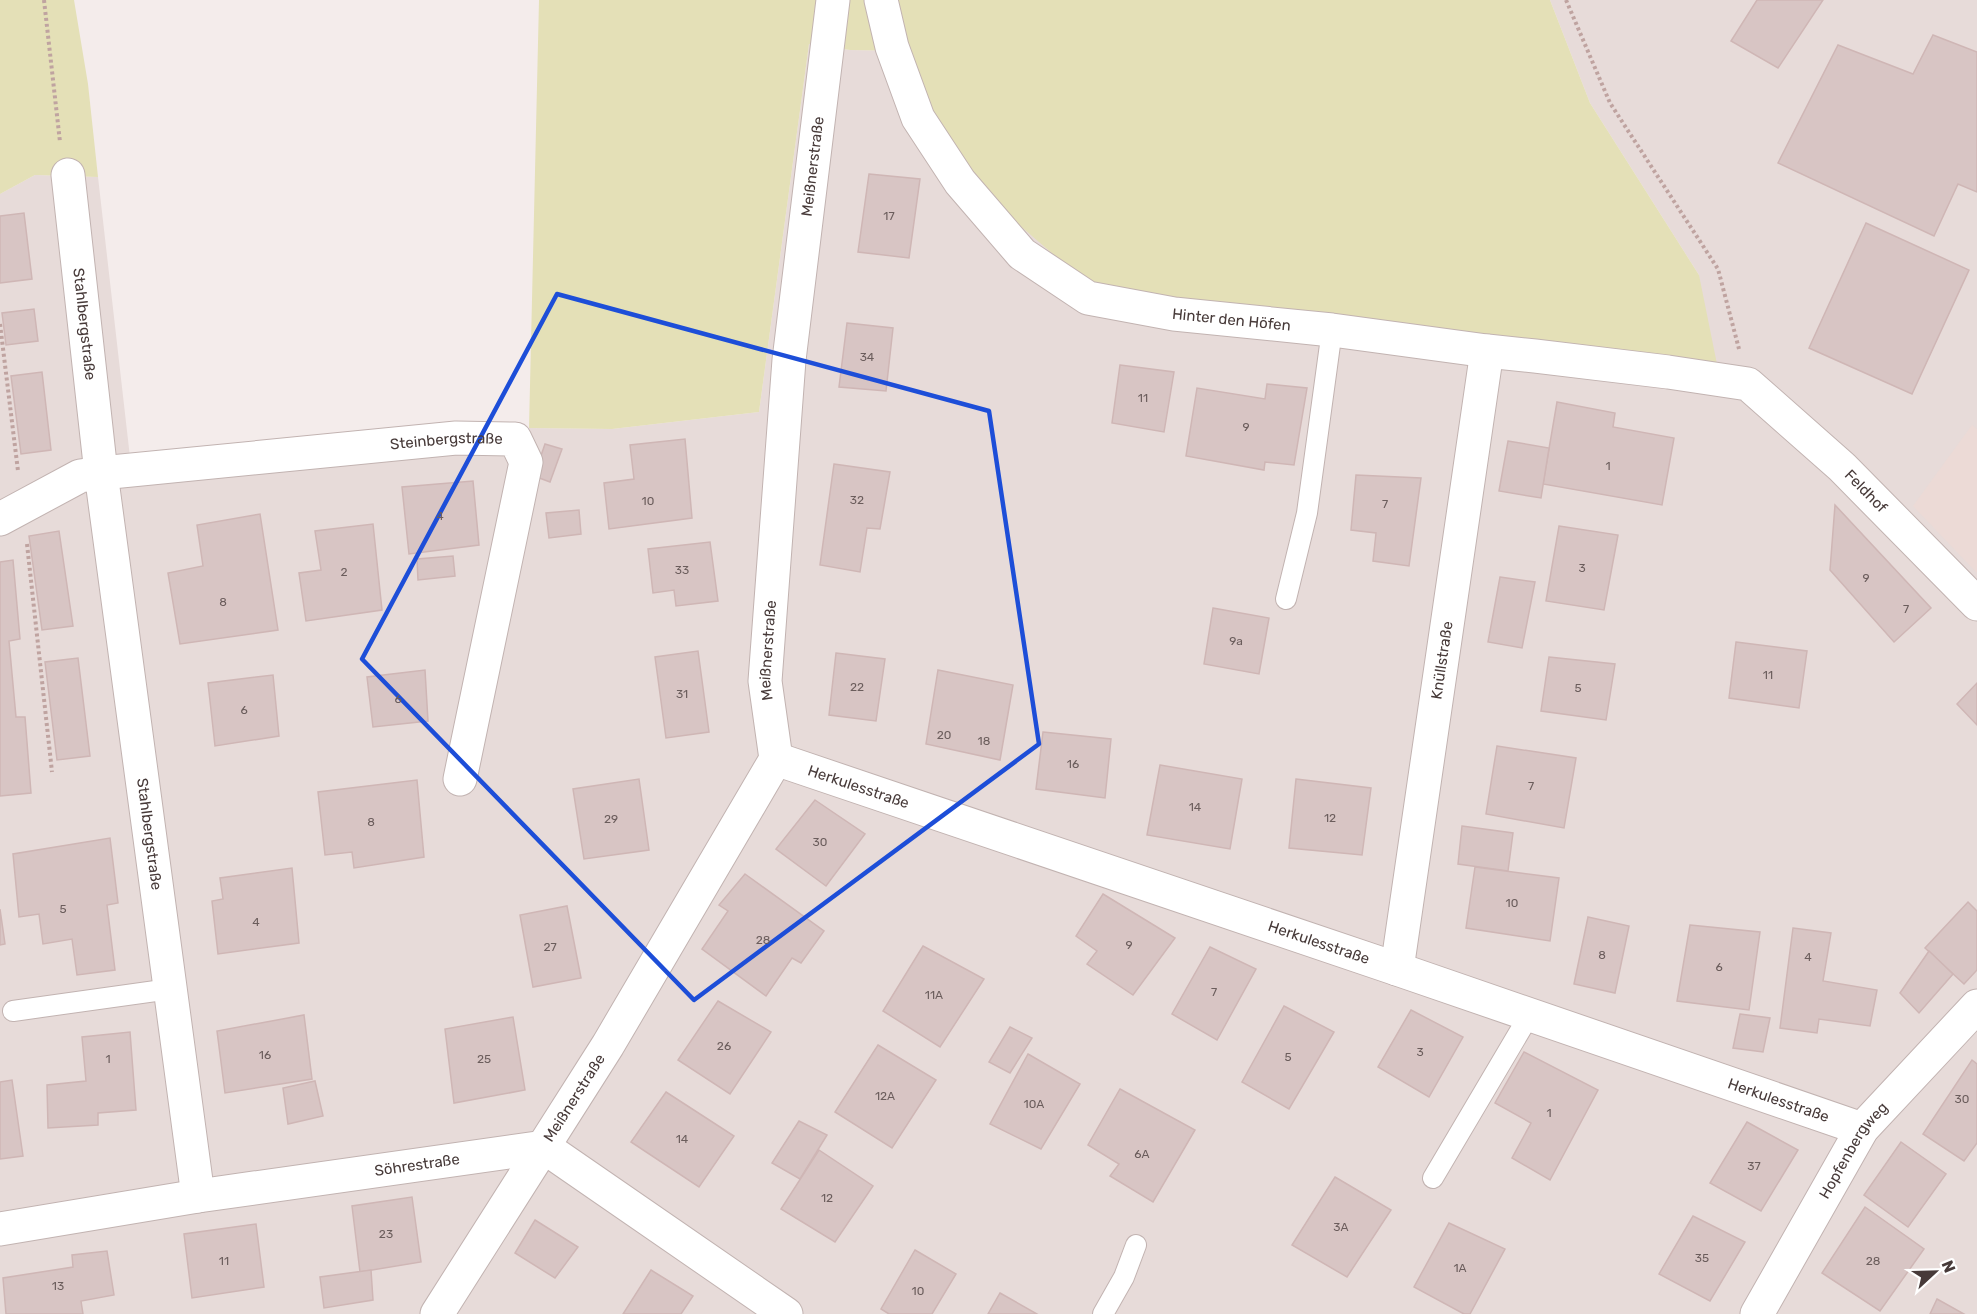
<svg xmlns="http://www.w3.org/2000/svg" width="1977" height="1314" font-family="Rubik,sans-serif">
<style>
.residential{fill:#e7dbd9}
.education{fill:#ecdad6}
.green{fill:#e4e0b7}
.building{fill:#d8c5c4;stroke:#cfb6b5;stroke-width:1.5}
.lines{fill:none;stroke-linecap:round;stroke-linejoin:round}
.lane-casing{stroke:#c2b3b1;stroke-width:22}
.street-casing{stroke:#c2b3b1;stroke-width:35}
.path{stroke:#bfa3a0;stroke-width:4;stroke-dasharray:3 3;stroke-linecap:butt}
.lane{stroke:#fff;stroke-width:20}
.street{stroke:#fff;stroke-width:33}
.marked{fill:none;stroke:#1d4ed8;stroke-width:4.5;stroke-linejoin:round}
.labels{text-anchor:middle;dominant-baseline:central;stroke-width:4.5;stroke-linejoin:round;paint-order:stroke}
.number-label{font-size:12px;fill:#6b5d5c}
.street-label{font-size:15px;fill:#473a39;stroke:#fff}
</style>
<rect width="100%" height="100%" fill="#f4eceb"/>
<polygon class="residential" points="1550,0 1977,0 1977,1314 0,1314 0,194 35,175 98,177 131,466 529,428 612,429 759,412 809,44 850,50 904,51 1699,275 1590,103"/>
<polygon class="education" points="1972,425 1977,429 1977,573 1913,506"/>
<g class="green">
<polygon points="0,0 74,0 88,84 98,177 35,175 0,194"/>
<polygon points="539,0 1550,0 1590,103 1699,275 1720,379 1120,292 1082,279 1004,212 930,129 904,51 850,50 809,44 759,412 612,429 529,428"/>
</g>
<g class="building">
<polygon points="1757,0 1823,0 1778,68 1731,41"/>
<polygon points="1933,35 1977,52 1977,192 1958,184 1934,236 1778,163 1838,45 1913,74"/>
<polygon points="869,174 920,179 909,258 858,252"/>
<polygon points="24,213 32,279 0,283 0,216"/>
<polygon points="1866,223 1969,270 1912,394 1809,348"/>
<polygon points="34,309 38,341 6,345 2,313"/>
<polygon points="847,323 893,328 886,391 839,387"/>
<polygon points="1120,365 1174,372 1164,432 1112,423"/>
<polygon points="42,372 51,450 21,454 11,376"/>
<polygon points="1267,384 1307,388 1294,465 1265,462 1264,470 1186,456 1197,388 1265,399"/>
<polygon points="1557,402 1615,413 1613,427 1674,438 1662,505 1543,484"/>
<polygon points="685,439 692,518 609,529 604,483 634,479 630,445"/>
<polygon points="1508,441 1549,448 1541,498 1499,491"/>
<polygon points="545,444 562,449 550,482 534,476"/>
<polygon points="834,464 890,472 880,529 867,528 860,572 820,565"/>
<polygon points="1356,475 1421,478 1409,566 1373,561 1376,533 1351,530"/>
<polygon points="473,481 479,545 409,554 402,487"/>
<polygon points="1835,505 1931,608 1894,642 1830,570"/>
<polygon points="579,510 581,534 549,538 546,513"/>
<polygon points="260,514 278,630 180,644 168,573 203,566 197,525"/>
<polygon points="373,524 382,610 306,621 299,573 321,570 315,531"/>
<polygon points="1559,526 1618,535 1604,610 1546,601"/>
<polygon points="59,531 73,626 42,630 29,536"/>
<polygon points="710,542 718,601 676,606 674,590 653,593 648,549"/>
<polygon points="453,556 455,576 418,580 417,559"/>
<polygon points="13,560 20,639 9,641 16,717 25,717 31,793 0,796 0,562"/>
<polygon points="1500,577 1535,582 1522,648 1488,642"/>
<polygon points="1213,608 1269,618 1259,674 1204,664"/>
<polygon points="1736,642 1807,651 1799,708 1729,698"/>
<polygon points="698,651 709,732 666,738 655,657"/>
<polygon points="836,653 885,659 876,721 829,715"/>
<polygon points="1549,657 1615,664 1606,720 1541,711"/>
<polygon points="78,658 90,756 57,760 45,662"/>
<polygon points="425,670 428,721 373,727 367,677"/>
<polygon points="938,670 1013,685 1000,760 926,744"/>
<polygon points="273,675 279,736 215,746 208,683"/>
<polygon points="1977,683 1977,725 1957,704"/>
<polygon points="1043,732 1111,739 1105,798 1036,789"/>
<polygon points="1497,746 1576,758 1564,828 1486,814"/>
<polygon points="1160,765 1242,779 1230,849 1147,835"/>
<polygon points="639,779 649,850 584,859 573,789"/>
<polygon points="1296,779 1371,788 1362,855 1289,848"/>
<polygon points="417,780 424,857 354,868 352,852 325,855 318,792"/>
<polygon points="815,800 865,834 826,886 776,849"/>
<polygon points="1462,826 1513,833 1508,871 1458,864"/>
<polygon points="110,838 118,903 107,905 115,970 77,975 72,939 43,944 39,914 19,917 13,854"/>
<polygon points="1475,867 1559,878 1550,941 1466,928"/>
<polygon points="292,868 299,943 218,954 212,901 223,899 220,878"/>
<polygon points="745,874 824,931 801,963 792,958 766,996 702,949 728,911 719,905"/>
<polygon points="1103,894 1175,938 1133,995 1087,964 1097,951 1076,936"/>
<polygon points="1968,902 1977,911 1977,970 1964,984 1925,948"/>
<polygon points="567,906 581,978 533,987 520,915"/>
<polygon points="0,909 5,944 0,945"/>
<polygon points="1588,917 1629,926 1615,993 1574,984"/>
<polygon points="1690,925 1760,932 1749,1010 1677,1001"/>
<polygon points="1793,928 1831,933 1823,981 1877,990 1870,1026 1819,1019 1817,1033 1780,1028"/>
<polygon points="923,946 984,979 940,1047 883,1011"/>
<polygon points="1210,947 1256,969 1217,1040 1172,1014"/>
<polygon points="1929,951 1953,974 1919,1013 1900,993"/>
<polygon points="718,1001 771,1032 730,1094 678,1060"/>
<polygon points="1284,1006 1334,1032 1289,1109 1242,1082"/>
<polygon points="1411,1010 1463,1037 1429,1097 1378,1067"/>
<polygon points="1740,1014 1770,1018 1763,1052 1733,1048"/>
<polygon points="304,1015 312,1079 225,1093 217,1031"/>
<polygon points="513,1017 525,1090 454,1103 445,1029"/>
<polygon points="1010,1027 1032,1038 1010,1073 989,1062"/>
<polygon points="130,1032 136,1110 98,1113 98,1125 48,1128 47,1085 86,1081 82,1037"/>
<polygon points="878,1045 936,1080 892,1148 835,1112"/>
<polygon points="1524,1052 1598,1090 1550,1180 1512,1158 1531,1123 1495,1103"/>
<polygon points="1028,1054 1080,1084 1041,1149 990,1124"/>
<polygon points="1972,1060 1977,1064 1977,1143 1964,1161 1923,1134"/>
<polygon points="12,1080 23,1156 0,1159 0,1082"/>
<polygon points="315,1081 323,1116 288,1124 283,1088"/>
<polygon points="1120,1089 1195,1130 1153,1202 1110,1176 1119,1164 1088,1145"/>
<polygon points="666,1092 734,1136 699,1187 631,1142"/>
<polygon points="799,1121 827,1135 800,1179 772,1163"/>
<polygon points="1747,1122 1798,1150 1761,1211 1710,1183"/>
<polygon points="1901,1142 1946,1174 1908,1227 1864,1195"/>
<polygon points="819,1150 873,1186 835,1242 781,1209"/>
<polygon points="1335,1177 1391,1210 1347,1277 1292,1245"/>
<polygon points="412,1197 421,1262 360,1272 352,1206"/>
<polygon points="1865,1207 1924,1249 1880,1311 1822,1273"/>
<polygon points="1693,1216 1745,1242 1710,1301 1659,1274"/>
<polygon points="535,1220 578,1247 555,1278 515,1253"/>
<polygon points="1449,1223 1505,1249 1470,1314 1464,1314 1414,1287"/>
<polygon points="256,1224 264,1287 192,1298 184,1234"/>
<polygon points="915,1250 956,1274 932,1314 889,1314 881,1309"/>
<polygon points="107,1251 114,1295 81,1301 83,1314 6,1314 3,1278 73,1267 72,1255"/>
<polygon points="371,1270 373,1300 324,1308 320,1277"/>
<polygon points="651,1270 693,1296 681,1314 623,1314"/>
<polygon points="1000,1293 1037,1314 988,1314"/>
<polygon points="1937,1299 1964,1314 1930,1314"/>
</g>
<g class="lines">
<defs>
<g id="lane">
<polyline points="1286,599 1307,513 1332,330"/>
<polyline points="13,1011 170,989"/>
<polyline points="1433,1178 1530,1014"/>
<polyline points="1103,1314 1124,1277 1136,1245"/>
</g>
<g id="street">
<path id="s1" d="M881 0 892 47 918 118 960 182 1022 254 1088 298 1174 314 1332 330 1487 351 1535 356 1668 372 1748 384 1842 467 1977 604"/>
<path id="s2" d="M68 175 101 473 198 1196"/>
<path id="s3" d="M0 519 80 476 101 473 456 438 515 439 526 462 460 779"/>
<path id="s4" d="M776 759 1397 969 1862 1129"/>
<path id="s5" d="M1397 969 1487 351"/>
<path id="s6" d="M0 1229 198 1196 544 1147 786 1314"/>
<path id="s7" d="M437 1314 608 1045 776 759 765 681 789 360 833 0"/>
<path id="s8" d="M1757 1314 1862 1129 1977 1006"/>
</g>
</defs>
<use href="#lane" class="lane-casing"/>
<use href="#street" class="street-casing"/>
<g class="path">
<polyline points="44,0 60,142"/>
<polyline points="1566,0 1610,103 1718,269 1739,349"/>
<polyline points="0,324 18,471"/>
<polyline points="27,544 52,772"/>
</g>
<use href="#lane" class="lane"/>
<use href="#street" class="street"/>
</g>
<path class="marked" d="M557 294 989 411 1039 744 694 1000 362 659Z"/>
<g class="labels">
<g class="number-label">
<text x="889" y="216">17</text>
<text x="867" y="357">34</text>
<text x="1143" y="398">11</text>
<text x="1246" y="427">9</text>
<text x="1608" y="466">1</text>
<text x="857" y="500">32</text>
<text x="648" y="501">10</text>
<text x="1385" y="504">7</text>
<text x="440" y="516">4</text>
<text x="1582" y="568">3</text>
<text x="682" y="570">33</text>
<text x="344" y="572">2</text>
<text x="1866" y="578">9</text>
<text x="223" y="602">8</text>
<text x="1906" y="609">7</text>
<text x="1236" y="641">9a</text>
<text x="1768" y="675">11</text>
<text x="857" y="687">22</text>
<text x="1578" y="688">5</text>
<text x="682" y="694">31</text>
<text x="398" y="699">6</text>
<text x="244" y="710">6</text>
<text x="944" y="735">20</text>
<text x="984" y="741">18</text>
<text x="1073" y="764">16</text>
<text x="1531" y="786">7</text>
<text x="1195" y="807">14</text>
<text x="1330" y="818">12</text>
<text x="611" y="819">29</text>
<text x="371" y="822">8</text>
<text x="820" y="842">30</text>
<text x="1512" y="903">10</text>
<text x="63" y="909">5</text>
<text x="256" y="922">4</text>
<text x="763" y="940">28</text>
<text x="1129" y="945">9</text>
<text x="550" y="947">27</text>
<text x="1602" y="955">8</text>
<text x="1808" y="957">4</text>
<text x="1719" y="967">6</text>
<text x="1214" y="992">7</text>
<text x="934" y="995">11A</text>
<text x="724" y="1046">26</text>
<text x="1420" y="1052">3</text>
<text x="265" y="1055">16</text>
<text x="1288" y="1057">5</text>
<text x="108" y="1059">1</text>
<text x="484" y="1059">25</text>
<text x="885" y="1096">12A</text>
<text x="1962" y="1099">30</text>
<text x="1034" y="1104">10A</text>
<text x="1549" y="1113">1</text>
<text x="682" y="1139">14</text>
<text x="1142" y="1154">6A</text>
<text x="1754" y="1166">37</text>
<text x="827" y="1198">12</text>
<text x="1341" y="1227">3A</text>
<text x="386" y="1234">23</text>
<text x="1702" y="1258">35</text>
<text x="224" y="1261">11</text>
<text x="1873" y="1261">28</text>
<text x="1460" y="1268">1A</text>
<text x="58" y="1286">13</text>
<text x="918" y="1291">10</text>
</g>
<g class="street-label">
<text stroke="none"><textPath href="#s7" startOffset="1246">Meißnerstraße</textPath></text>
<text stroke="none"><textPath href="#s1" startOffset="520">Hinter den Höfen</textPath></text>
<text stroke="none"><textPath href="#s2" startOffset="150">Stahlbergstraße</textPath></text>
<text stroke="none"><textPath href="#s3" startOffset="459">Steinbergstraße</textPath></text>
<text stroke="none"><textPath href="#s1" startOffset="1200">Feldhof</textPath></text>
<text stroke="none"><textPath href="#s7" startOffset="760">Meißnerstraße</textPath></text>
<text stroke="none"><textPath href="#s5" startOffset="312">Knüllstraße</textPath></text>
<text stroke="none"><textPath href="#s4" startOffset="87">Herkulesstraße</textPath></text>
<text stroke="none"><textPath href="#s2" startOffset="664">Stahlbergstraße</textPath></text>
<text stroke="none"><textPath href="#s4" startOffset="573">Herkulesstraße</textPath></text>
<text stroke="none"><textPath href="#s7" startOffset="256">Meißnerstraße</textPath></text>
<text stroke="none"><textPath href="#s4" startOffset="1059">Herkulesstraße</textPath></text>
<text stroke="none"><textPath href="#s8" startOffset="190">Hopfenbergweg</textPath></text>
<text stroke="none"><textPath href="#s6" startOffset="422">Söhrestraße</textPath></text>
</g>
</g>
<g transform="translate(1935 1272) rotate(68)" stroke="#ffffff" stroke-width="4.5" paint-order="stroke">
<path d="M0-4.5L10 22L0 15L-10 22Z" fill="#473a39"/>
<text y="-9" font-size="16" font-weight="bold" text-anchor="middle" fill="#473a39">N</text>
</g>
</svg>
